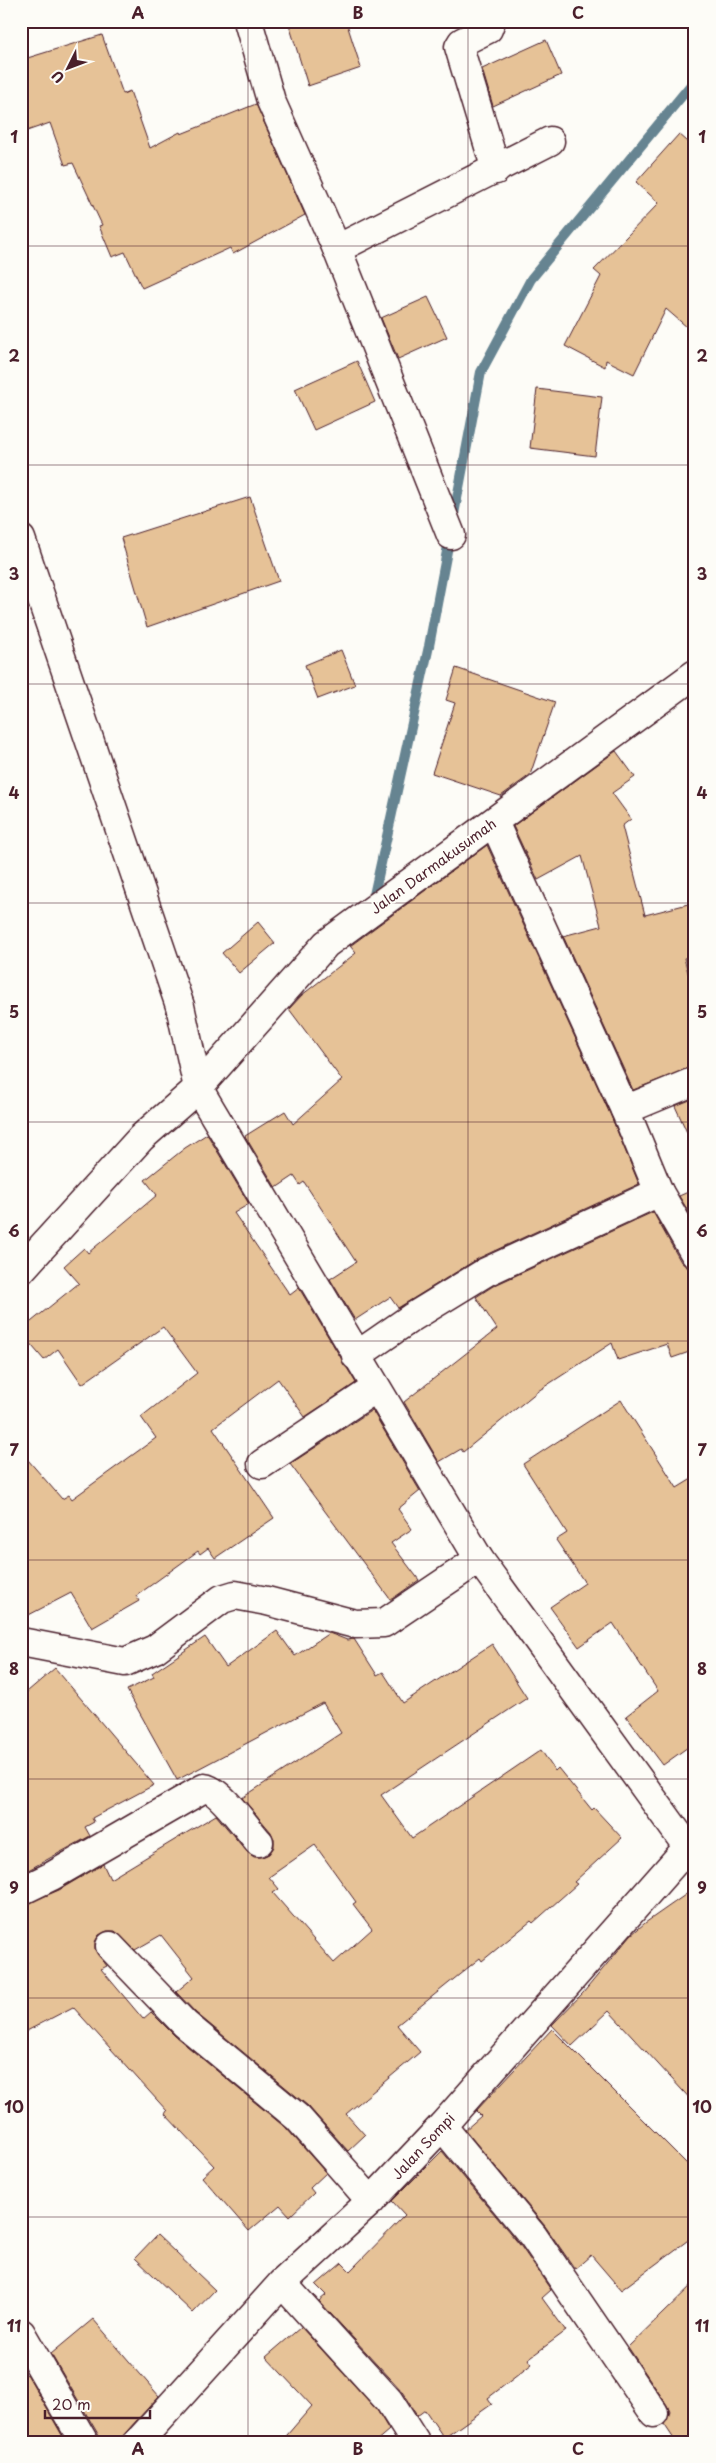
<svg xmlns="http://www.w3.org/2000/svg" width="716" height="2463" font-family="'Playpen Sans',sans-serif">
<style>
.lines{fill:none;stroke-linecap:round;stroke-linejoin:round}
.stream{stroke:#668491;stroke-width:10}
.building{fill:#e6c297;stroke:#4a1f2b;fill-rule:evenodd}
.minor-casing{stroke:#4a1f2b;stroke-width:31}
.tertiary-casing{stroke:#4a1f2b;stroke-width:31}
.secondary-casing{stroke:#4a1f2b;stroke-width:31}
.minor{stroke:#fdfcf7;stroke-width:28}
.tertiary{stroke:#fdfcf7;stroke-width:28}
.secondary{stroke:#fdfcf7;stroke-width:28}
.grid{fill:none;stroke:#4a1f2b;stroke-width:1;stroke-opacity:0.55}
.labels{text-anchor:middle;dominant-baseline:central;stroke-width:4;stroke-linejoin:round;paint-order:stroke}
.street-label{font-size:14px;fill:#4a1f2b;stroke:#fdfcf7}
.neatline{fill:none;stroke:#4a1f2b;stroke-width:2}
.grid-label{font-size:16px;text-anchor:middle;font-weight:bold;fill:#4a1f2b}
</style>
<rect width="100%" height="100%" fill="#fdfcf7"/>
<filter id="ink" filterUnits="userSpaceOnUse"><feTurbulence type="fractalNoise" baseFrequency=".02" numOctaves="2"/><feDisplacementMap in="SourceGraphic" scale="10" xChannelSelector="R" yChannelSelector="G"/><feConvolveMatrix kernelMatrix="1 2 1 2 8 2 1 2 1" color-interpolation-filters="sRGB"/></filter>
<g filter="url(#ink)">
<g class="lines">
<polyline class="stream" points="372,904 429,646 481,372 531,279 695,80"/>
</g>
<g class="building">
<polygon points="288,21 346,21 361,68 308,86"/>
<polygon points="102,35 123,94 130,91 150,148 180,132 181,134 256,104 305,215 233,254 230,248 142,288 125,252 112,257 99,226 102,225 73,163 65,165 50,123 21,133 21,60"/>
<polygon points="546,40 561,75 493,106 482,69"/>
<polygon points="679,134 695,148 695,334 666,309 634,374 606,360 605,367 565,346 601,276 594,270 659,203 636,182"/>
<polygon points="428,297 447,337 398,359 381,318"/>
<polygon points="357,361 375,402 314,430 295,389"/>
<polygon points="537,389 602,397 595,456 530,448"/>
<polygon points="250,497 279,581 147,627 121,538"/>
<polygon points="341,650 355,685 318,699 305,665"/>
<polygon points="456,668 555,702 530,775 501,796 432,773 455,703 446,700"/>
<polygon points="616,751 635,777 612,793 631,819 622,826 645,915 688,904 695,930 695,956 684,958 695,998 695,1066 633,1090 563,936 601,926 582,856 538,880 513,826"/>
<polygon points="487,845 611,1116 639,1184 479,1258 398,1308 390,1297 355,1320 330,1279 356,1262 304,1182 300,1185 294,1176 276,1188 245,1136 285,1111 293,1124 342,1080 289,1009 302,995 356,953 350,946"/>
<polygon points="258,922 275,943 239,973 222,953"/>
<polygon points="695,1098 695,1150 675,1106"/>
<polygon points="207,1134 249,1204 234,1213 290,1295 299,1288 356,1383 305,1417 278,1379 213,1428 274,1518 215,1558 208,1548 200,1554 198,1551 136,1596 139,1601 92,1628 71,1593 21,1619 21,1452 62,1499 69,1495 72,1499 156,1438 141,1417 197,1373 163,1327 82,1384 58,1349 44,1360 21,1333 21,1330 79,1283 64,1266 84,1248 88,1253 157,1195 145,1180 185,1148"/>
<polygon points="695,1189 695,1222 679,1196"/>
<polygon points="653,1212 681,1262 688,1268 695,1270 695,1350 672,1358 667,1344 618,1360 612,1343 538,1391 463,1452 461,1449 439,1462 404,1402 497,1329 476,1297 493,1286"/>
<polygon points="621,1400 677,1488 695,1477 695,1742 663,1765 626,1716 658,1691 613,1623 579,1647 550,1607 585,1583 556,1540 567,1533 523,1464"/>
<polygon points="372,1410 420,1491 398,1509 412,1529 391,1543 419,1580 392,1599 390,1599 290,1464"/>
<path d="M277 1631 295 1656 329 1633 347 1640 354 1639 377 1675 383 1672 403 1703 492 1644 527 1698 381 1795 412 1838 541 1750 555 1771 558 1768 592 1810 594 1808 622 1838 574 1882 577 1884 533 1923 531 1921 482 1961 480 1958 397 2025 420 2052 346 2114 365 2135 348 2151 308 2106 196 2013 176 1992 194 1977 161 1935 135 1950 115 1931H107L99 1935 95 1942V1950L107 1966 101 1969 143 2019 151 2012 175 2036 287 2129 326 2173 310 2188 314 2193 290 2216 280 2205 249 2231 202 2177 214 2166 165 2114 167 2111 73 2007 21 2034V1906L59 1890 103 1864 110 1879 216 1815 247 1852 254 1857H261L269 1854 274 1847V1840L271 1832 242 1798 341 1733 323 1703 177 1780 127 1690 154 1677 152 1673 205 1637 226 1667ZM315 1845 356 1902 353 1904 372 1929 334 1963 273 1893 279 1889 269 1877Z"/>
<polygon points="55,1668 154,1785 92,1818 94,1822 85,1827 90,1836 21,1874 21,1697"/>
<polygon points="695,1888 695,2104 609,2011 572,2046 552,2025 583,1993 631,1935 645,1923"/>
<polygon points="552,2029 695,2172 695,2235 621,2290 591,2255 575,2269 545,2226 465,2130 481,2116 476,2111"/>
<polygon points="442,2151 520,2245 551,2290 542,2298 566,2331 528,2359 532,2364 488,2398 492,2404 444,2438 425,2410 417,2416 401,2390 319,2301 326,2295 316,2285 342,2263 350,2271 405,2215 392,2201"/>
<polygon points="157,2235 215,2290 193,2313 135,2258"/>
<polygon points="695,2282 695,2442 676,2442 664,2424 670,2412 667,2405 628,2347"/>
<polygon points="93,2319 159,2396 117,2442 100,2442 98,2434 51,2354"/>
<polygon points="301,2327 377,2410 389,2430 375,2442 281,2442 312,2406 266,2357"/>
<polygon points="27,2374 66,2442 21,2442 21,2378"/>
</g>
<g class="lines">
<defs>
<g id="minor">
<polyline points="248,21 271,101 337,249 451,535"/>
<polyline points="491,21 488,29 462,42 459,47 496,170"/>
<polyline points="337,249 550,141"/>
<polyline points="494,822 625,1110 659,1192 695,1254"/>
<polyline points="198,1088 326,944 695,674"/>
<polyline points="625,1110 695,1081"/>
<polyline points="356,1356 411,1318 486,1272 659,1192"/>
<polyline points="262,1464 376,1388"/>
<polyline points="21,1642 125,1662 155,1649 222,1599 235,1595 267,1601 355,1624 384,1623 479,1559"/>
<path d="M21 1891 52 1876 204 1788C220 1789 248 1830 259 1842"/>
<polyline points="110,1946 185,2024 298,2118 371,2201"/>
<polyline points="442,2126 533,2236 654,2413"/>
<polyline points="282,2283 389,2401 415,2442"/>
<polyline points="21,2333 84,2442"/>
</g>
<g id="tertiary">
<polyline points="198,1088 479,1559 695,1857"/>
<polyline points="138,2442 282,2283 371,2201 442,2126 695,1839"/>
</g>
<polyline id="secondary" points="21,539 180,1006 198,1088 141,1138 21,1270"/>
</defs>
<use href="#minor" class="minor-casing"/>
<use href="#tertiary" class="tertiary-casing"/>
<use href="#secondary" class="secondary-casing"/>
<use href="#minor" class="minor"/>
<use href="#tertiary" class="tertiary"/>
<use href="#secondary" class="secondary"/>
</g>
</g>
<path class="grid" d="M248 21V2442M468 21V2442M21 246H695M21 465H695M21 684H695M21 903H695M21 1122H695M21 1341H695M21 1560H695M21 1779H695M21 1998H695M21 2217H695"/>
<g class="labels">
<g class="street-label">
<text transform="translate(433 866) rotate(-36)">Jalan Darmakusumah</text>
<text transform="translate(423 2146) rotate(-47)">Jalan Sompi</text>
</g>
</g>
<rect width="716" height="2463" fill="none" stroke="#fdfcf7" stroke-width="55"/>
<g transform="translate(68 68) rotate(228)" stroke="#fdfcf7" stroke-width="4" paint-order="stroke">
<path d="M0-4L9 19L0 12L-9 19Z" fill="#4a1f2b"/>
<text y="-8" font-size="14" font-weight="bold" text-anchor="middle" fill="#4a1f2b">U</text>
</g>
<path d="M45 2410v8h105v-8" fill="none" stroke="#4a1f2b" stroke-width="2.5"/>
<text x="52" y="2410" font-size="15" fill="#4a1f2b" stroke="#fdfcf7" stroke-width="4" paint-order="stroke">20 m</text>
<rect x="28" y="28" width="660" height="2408" class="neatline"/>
<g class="grid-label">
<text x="138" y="19">A</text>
<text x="358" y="19">B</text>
<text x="578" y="19">C</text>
<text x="14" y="143">1</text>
<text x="702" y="143">1</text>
<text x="14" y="362">2</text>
<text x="702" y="362">2</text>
<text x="14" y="580">3</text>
<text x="702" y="580">3</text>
<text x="14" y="799">4</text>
<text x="702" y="799">4</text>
<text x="14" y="1018">5</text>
<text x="702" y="1018">5</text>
<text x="14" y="1237">6</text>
<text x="702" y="1237">6</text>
<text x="14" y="1456">7</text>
<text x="702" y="1456">7</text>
<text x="14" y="1675">8</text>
<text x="702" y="1675">8</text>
<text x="14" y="1894">9</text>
<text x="702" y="1894">9</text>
<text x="14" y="2113">10</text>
<text x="702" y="2113">10</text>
<text x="14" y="2332">11</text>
<text x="702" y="2332">11</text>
<text x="138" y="2455">A</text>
<text x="358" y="2455">B</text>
<text x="578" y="2455">C</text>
</g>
</svg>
